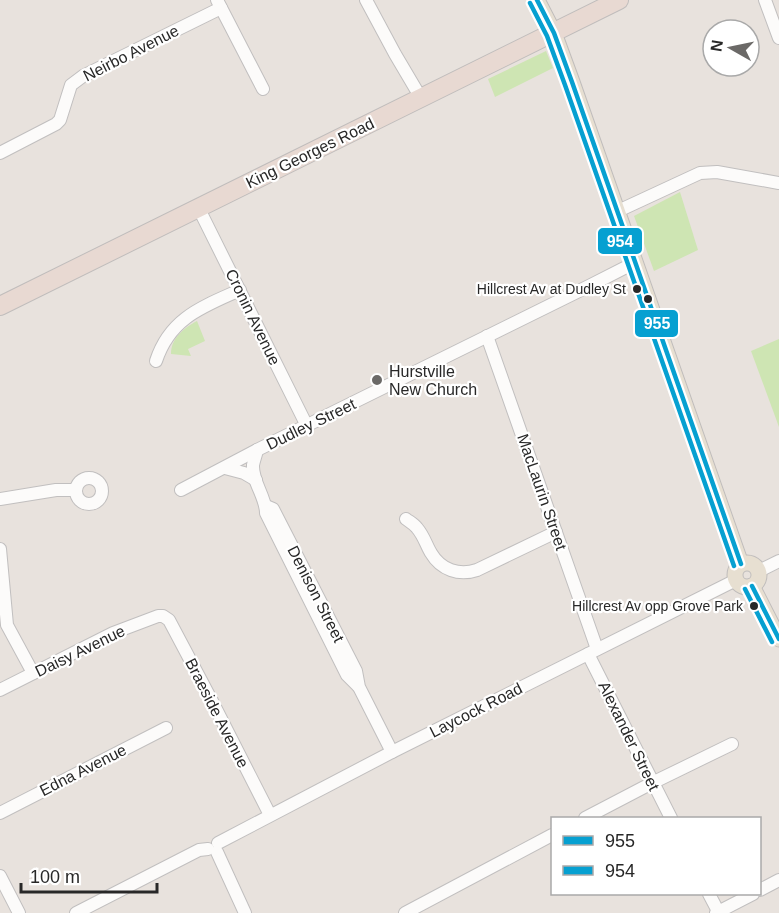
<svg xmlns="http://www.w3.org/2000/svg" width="779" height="913" font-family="Arial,sans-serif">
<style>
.green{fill:#cee5b3}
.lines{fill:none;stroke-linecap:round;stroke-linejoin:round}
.minor-casing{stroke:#c1bfbf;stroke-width:14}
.major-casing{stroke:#c0bdbc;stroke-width:17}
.highway-casing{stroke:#c0bdbc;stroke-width:20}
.minor{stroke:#fcfbfa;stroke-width:12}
.major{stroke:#e7dfd1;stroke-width:15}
.highway{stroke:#e8d9d2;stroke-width:18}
.bus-1-casing{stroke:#fff;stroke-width:9}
.bus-2-casing{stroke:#fff;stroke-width:9}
.bus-1{stroke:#06a0d1;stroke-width:4.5}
.bus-2{stroke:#06a0d1;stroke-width:4.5}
.bus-dot{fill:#282828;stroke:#fff;stroke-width:2}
.poi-dot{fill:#6b6967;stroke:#fff;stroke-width:2}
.labels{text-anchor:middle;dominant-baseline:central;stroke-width:4.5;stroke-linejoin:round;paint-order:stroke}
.bus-label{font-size:14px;fill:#282828;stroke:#fff;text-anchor:end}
.street-label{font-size:16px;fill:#282828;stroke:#fff}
.poi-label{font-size:16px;fill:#282828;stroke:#fff;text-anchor:start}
.line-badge{stroke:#fff;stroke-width:2}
.badge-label{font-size:16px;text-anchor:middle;font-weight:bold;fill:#fff}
</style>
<rect width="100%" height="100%" fill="#e8e2dd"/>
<g class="green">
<polygon points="546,51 553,68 495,97 488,79"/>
<polygon points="680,192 698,250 654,271 634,216"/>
<path d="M197 321 205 341 188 349 191 356 171 354C171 338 184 328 197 321Z"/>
<polygon points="779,339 779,427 751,351"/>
</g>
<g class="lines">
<defs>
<g id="minor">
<polyline points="217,0 263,89"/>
<polyline points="366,0 395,54 421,98"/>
<polyline points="765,0 779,38"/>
<polyline points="0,153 56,124 60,120 71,85 83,76 221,8"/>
<polyline points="199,209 307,426"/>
<polyline points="618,211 700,173 717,172 779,183"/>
<polyline points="487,336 597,649"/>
<path d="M156 361C170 318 202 307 240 290"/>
<path d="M257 450C256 455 254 460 253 465 252 482 266 497 266 513L347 675 358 686"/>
<polyline points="225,468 244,473 256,480"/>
<circle cx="89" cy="491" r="13"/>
<polyline points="181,490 257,450 591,285 636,262"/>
<polyline points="0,499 56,490 76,490"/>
<polyline points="266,506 273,509 356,671 359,687 392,752"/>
<path d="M406 519C410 522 414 524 417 528 424 536 426 545 431 553 441 570 459 576 477 570L556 532"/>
<polyline points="0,549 7,625 33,673"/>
<polyline points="759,571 779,561"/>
<polyline points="588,654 671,818"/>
<polyline points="0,690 113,633 158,616 163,616 169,620 213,703 270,815"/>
<polyline points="0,813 166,728"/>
<polyline points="585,818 652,783 732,744"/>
<polyline points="218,843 392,752 736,580"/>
<polyline points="217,852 245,913"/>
<polyline points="0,876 19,913"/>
<polyline points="760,890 779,880"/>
<polyline points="709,894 719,913"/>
<polyline points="76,913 199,850 208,849"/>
<polyline points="405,913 552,835"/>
<polyline points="716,913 753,894"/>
</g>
<g id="major">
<polyline points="537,0 554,33 572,82 741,564"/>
<circle cx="747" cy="575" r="12"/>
<polyline points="752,586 779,639"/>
</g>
<polyline id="highway" points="0,306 619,0"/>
</defs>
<use href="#minor" class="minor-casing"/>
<use href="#major" class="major-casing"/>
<use href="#highway" class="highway-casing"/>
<use href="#minor" class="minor"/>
<use href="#major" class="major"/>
<use href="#highway" class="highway"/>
<defs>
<g id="bus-1">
<polyline points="537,0 554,33 572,82 741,564"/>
<polyline points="752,586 779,639"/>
</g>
<g id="bus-2">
<polyline points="530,3 547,36 565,85 734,566"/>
<polyline points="745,589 772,642"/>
</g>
</defs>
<use href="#bus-1" class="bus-1-casing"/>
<use href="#bus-2" class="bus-2-casing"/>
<use href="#bus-1" class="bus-1"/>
<use href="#bus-2" class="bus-2"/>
</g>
<g class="bus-dot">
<circle cx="637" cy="289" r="5"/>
<circle cx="648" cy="299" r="5"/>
<circle cx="754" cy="606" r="5"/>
</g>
<circle class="poi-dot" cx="377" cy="380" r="6"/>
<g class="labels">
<g class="bus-label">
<text x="626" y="289">Hillcrest Av at Dudley St</text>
<text x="743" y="606">Hillcrest Av opp Grove Park</text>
</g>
<g class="street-label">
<text transform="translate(131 53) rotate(-27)">Neirbo Avenue</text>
<text transform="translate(310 153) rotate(-26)">King Georges Road</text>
<text transform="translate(253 317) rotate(64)">Cronin Avenue</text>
<text transform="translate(311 424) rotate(-26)">Dudley Street</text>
<text transform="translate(542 492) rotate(71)">MacLaurin Street</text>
<text transform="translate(316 594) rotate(63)">Denison Street</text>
<text transform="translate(80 651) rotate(-26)">Daisy Avenue</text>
<text transform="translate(476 710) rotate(-27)">Laycock Road</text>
<text transform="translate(217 713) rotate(63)">Braeside Avenue</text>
<text transform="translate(629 736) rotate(64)">Alexander Street</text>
<text transform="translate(83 770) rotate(-27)">Edna Avenue</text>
</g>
<g class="poi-label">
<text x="389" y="371">Hurstville<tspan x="389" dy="18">New Church</tspan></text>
</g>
</g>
<g class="line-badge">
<rect x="597" y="227" width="46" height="28" rx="6" fill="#06a0d1"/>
<rect x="634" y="309" width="45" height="29" rx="6" fill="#06a0d1"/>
</g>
<g class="badge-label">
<text x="620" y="247">954</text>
<text x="657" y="329">955</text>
</g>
<rect x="551" y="817" width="210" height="78" fill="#ffffff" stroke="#a9a9a9" stroke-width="1.5"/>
<rect x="563" y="836" width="30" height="9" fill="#06a0d1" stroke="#a9a9a9" stroke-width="1.5"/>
<text x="605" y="847" font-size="18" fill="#282828">955</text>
<rect x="563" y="866" width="30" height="9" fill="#06a0d1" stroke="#a9a9a9" stroke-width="1.5"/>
<text x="605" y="877" font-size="18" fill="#282828">954</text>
<g transform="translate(731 48) rotate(279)"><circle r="28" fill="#ffffff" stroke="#a9a9a9" stroke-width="1.5"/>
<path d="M0-4.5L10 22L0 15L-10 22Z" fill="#6b6967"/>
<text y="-9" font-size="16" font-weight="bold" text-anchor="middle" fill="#282828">N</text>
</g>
<path d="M21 883v9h136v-9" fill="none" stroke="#282828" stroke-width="3"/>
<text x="30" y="883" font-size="18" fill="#282828" stroke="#ffffff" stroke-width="4.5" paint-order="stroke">100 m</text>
</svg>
